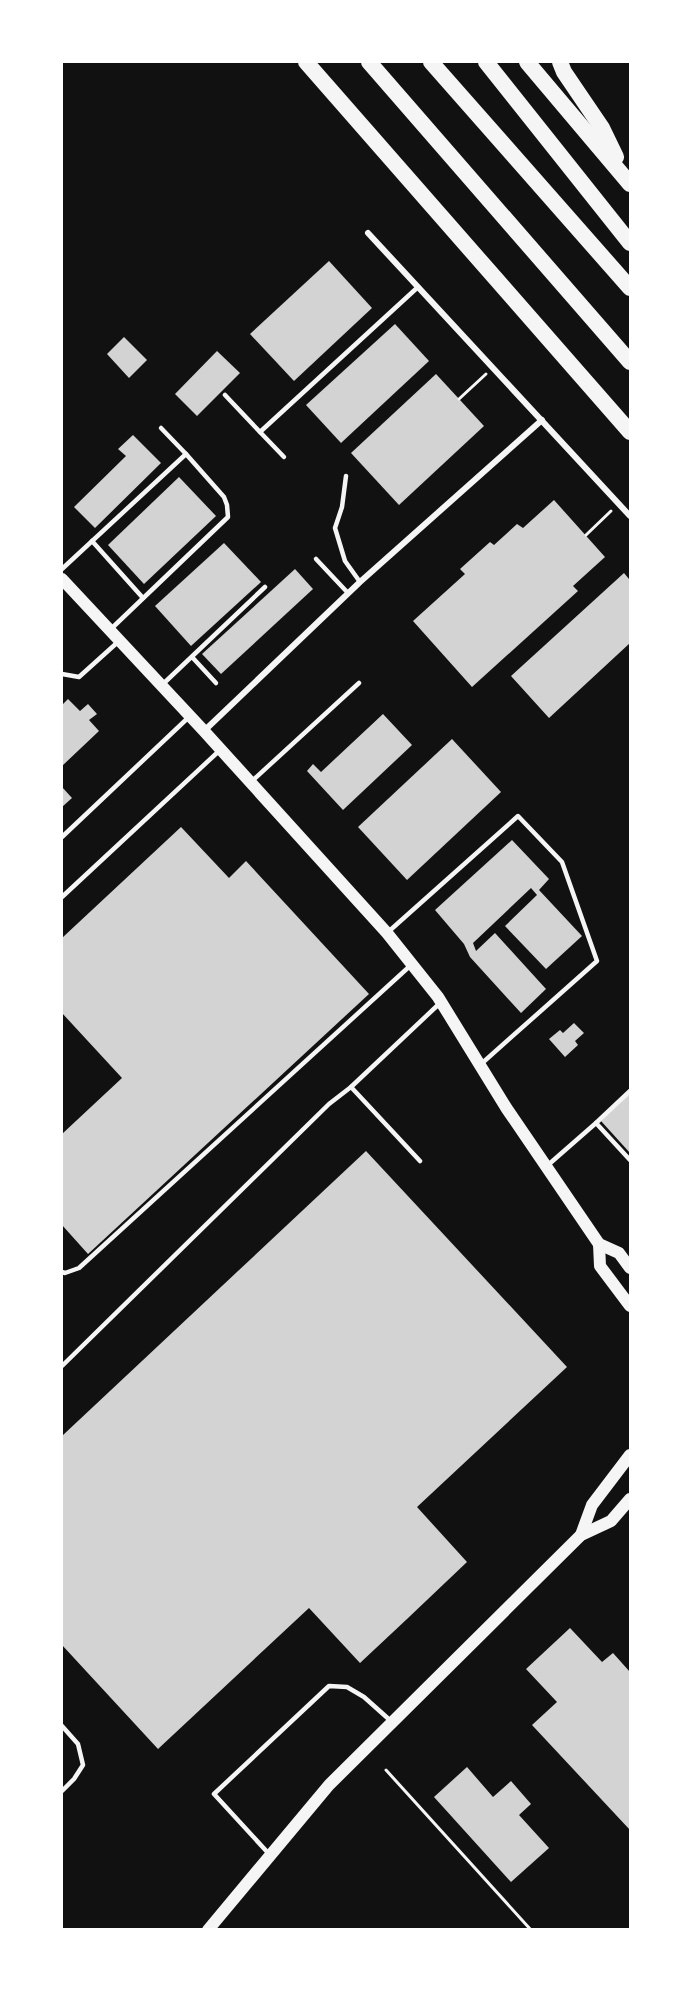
<svg xmlns="http://www.w3.org/2000/svg" width="692" height="1991" font-family="Arial,sans-serif">
<style>
.building{fill:#d3d3d3}
.lines{fill:none;stroke-linecap:round;stroke-linejoin:round}
.path{stroke:#f5f5f5;stroke-width:3}
.service{stroke:#f5f5f5;stroke-width:4.5}
.minor{stroke:#f5f5f5;stroke-width:6}
.secondary{stroke:#f5f5f5;stroke-width:12}
.motorway{stroke:#f5f5f5;stroke-width:16}
</style>
<rect width="100%" height="100%" fill="#111"/>
<g class="building">
<polygon points="329,261 372,308 294,381 250,334"/>
<polygon points="395,324 429,361 341,443 306,405"/>
<polygon points="124,337 147,360 129,378 107,354"/>
<polygon points="217,351 240,373 197,416 175,394"/>
<polygon points="436,374 484,426 399,505 351,453"/>
<polygon points="133,435 161,463 95,528 74,507 126,456 118,449"/>
<polygon points="179,477 216,516 144,584 108,545"/>
<polygon points="554,500 605,557 573,586 578,591 472,687 413,621 465,574 460,569 490,542 494,545 517,524 523,528"/>
<polygon points="224,543 261,582 191,646 155,606"/>
<polygon points="295,569 313,589 221,674 202,654"/>
<polygon points="624,573 629,579 630,578 630,643 549,718 511,676"/>
<polygon points="68,699 80,711 88,704 97,714 89,720 99,731 62,766 62,705"/>
<polygon points="383,714 412,745 343,810 307,771 313,764 321,772"/>
<polygon points="452,739 501,792 407,880 358,827"/>
<polygon points="62,787 72,798 62,807"/>
<polygon points="181,827 229,878 246,861 369,994 88,1254 62,1225 62,1134 122,1078 62,1013 62,938"/>
<polygon points="512,840 549,879 539,890 582,936 546,969 505,926 537,895 531,888 473,943 476,951 495,933 546,989 521,1013 470,957 464,944 435,910"/>
<polygon points="574,1023 584,1033 575,1041 578,1045 565,1057 549,1039 560,1030 563,1033"/>
<polygon points="630,1093 630,1153 601,1121"/>
<polygon points="366,1151 567,1367 417,1507 467,1562 407,1619 360,1663 309,1608 158,1749 62,1645 62,1436"/>
<polygon points="570,1628 602,1662 613,1653 630,1672 630,1830 532,1725 557,1702 526,1669"/>
<polygon points="467,1767 493,1797 511,1781 531,1804 519,1815 549,1848 511,1882 434,1797"/>
</g>
<g class="lines">
<g class="path">
<polyline points="459,399 486,374"/>
<polyline points="586,535 611,511"/>
<polyline points="386,1770 531,1930"/>
</g>
<g class="service">
<polyline points="225,395 260,432"/>
<polyline points="161,428 186,454"/>
<polyline points="284,457 260,432 418,287"/>
<polyline points="346,476 342,507 335,528 345,561 360,582"/>
<polyline points="92,541 143,598"/>
<polyline points="316,559 348,593"/>
<polyline points="62,569 186,454 224,497 227,505 228,517 112,628"/>
<polyline points="192,657 216,683"/>
<polyline points="62,674 79,677 119,641"/>
<polyline points="163,684 265,587"/>
<polyline points="251,782 359,683"/>
<polyline points="62,837 190,716"/>
<polyline points="62,897 219,751"/>
<polyline points="387,933 518,816 562,862 597,961 480,1065"/>
<polyline points="596,1123 630,1091"/>
<polyline points="420,1161 351,1087 439,1004"/>
<polyline points="548,1165 596,1123 630,1160"/>
<polyline points="62,1272 65,1273 79,1268 411,965"/>
<polyline points="62,1366 329,1104 351,1087"/>
<polyline points="62,1726 78,1744 83,1765 74,1779 62,1791"/>
<polyline points="270,1855 214,1794 329,1686 347,1687 364,1697 392,1722"/>
</g>
<g class="minor">
<polyline points="368,233 630,516"/>
<polyline points="204,731 360,582 542,420"/>
</g>
<g class="secondary">
<polyline points="62,579 204,731 387,933 438,997 507,1109 599,1244 619,1253 630,1268"/>
<polyline points="599,1244 600,1266 630,1306"/>
<polyline points="581,1535 592,1505 630,1455"/>
<polyline points="208,1930 329,1785 581,1535 611,1521 630,1499"/>
</g>
<g class="motorway">
<polyline points="306,62 630,432"/>
<polyline points="369,62 630,362"/>
<polyline points="431,62 630,288"/>
<polyline points="486,62 630,243"/>
<polyline points="527,62 630,184"/>
<polyline points="560,62 564,72 602,128 616,157"/>
</g>
</g>
<rect width="692" height="1991" fill="none" stroke="#ffffff" stroke-width="126"/>
</svg>
